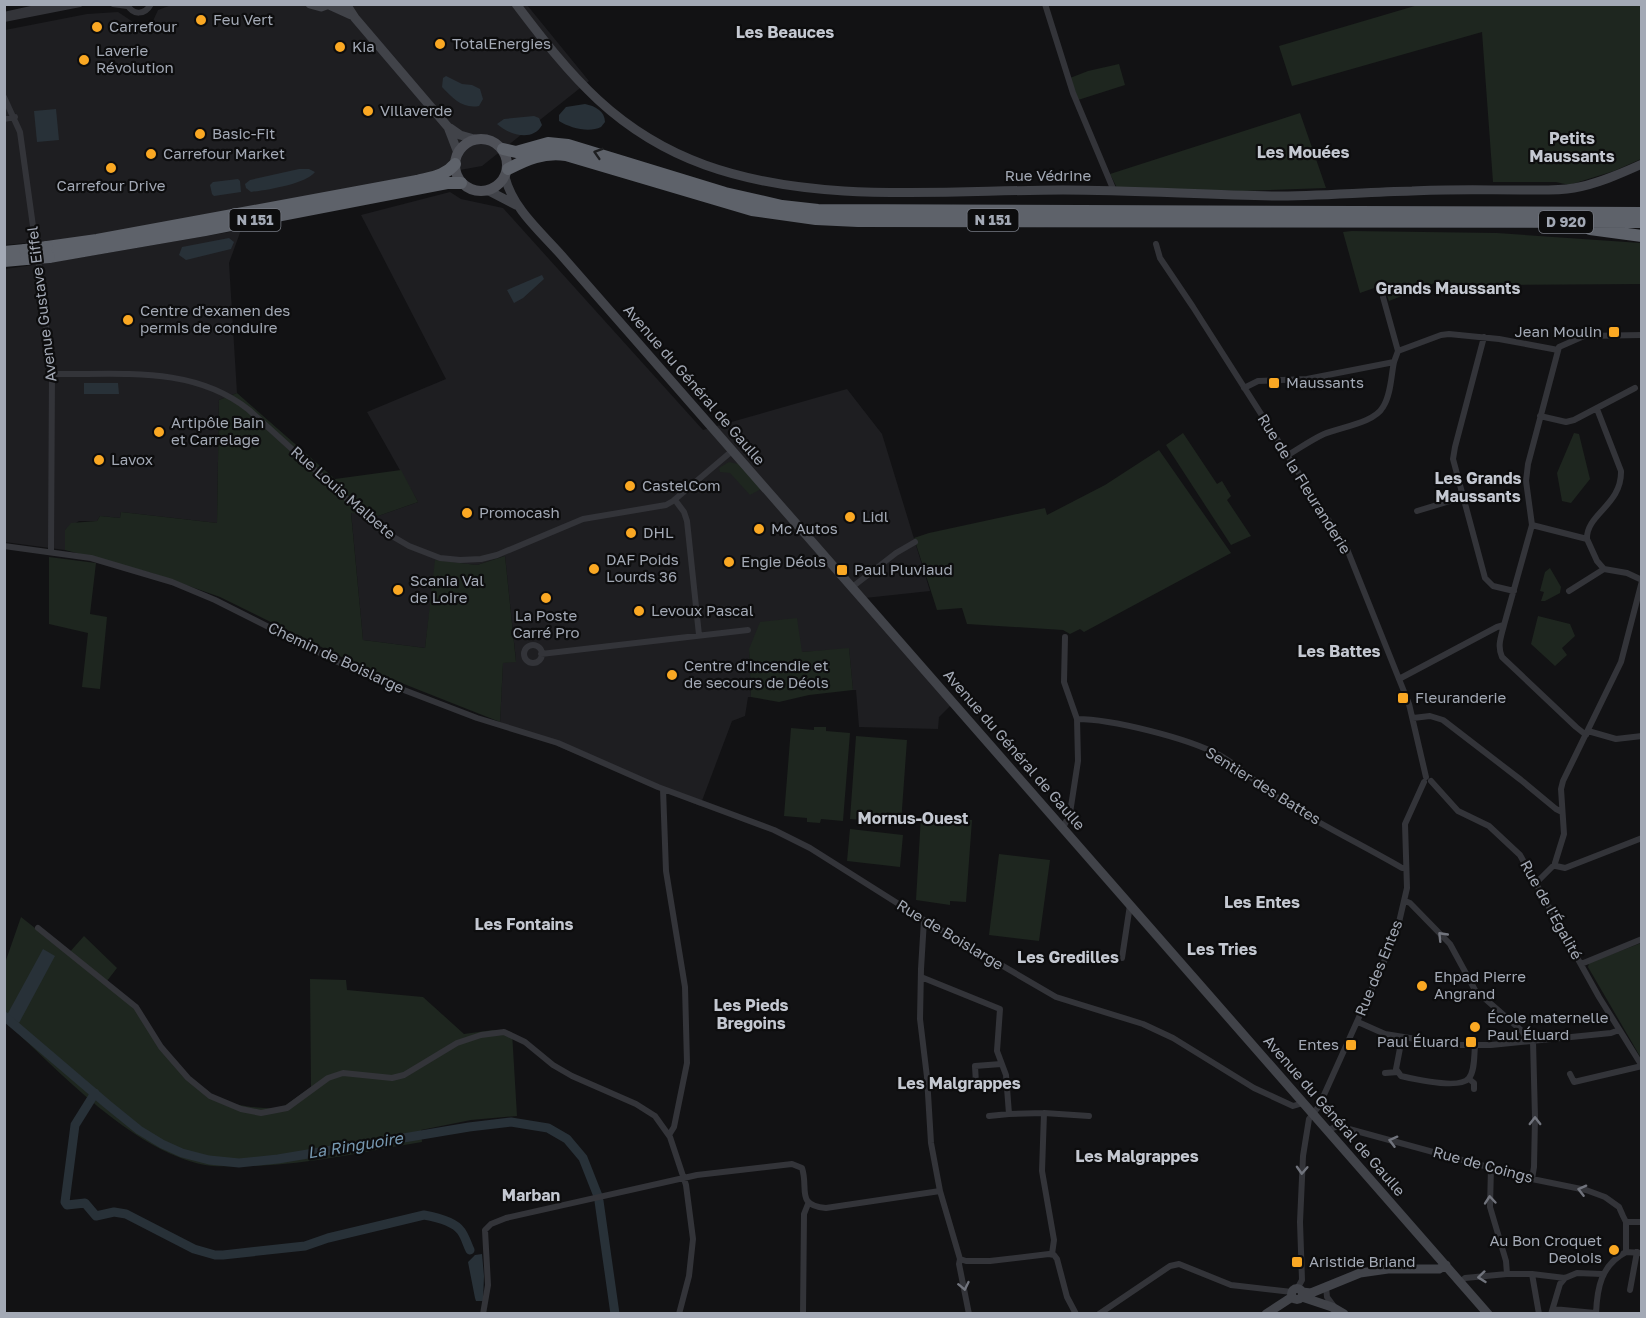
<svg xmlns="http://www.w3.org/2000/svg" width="1646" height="1318" viewBox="0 0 1646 1318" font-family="'Golos Text',sans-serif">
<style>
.built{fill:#1e1e21}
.green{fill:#1e261f}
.water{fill:#283138}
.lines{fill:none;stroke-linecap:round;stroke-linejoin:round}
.river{stroke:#283138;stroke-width:9}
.street{stroke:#333439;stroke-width:6}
.secondary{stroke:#414349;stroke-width:9}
.primary{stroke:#4f5158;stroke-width:10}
.highway{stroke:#5e626a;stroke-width:12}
.highway-bridge{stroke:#5e626a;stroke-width:12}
.oneway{stroke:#1d1e20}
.oneway2{stroke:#71747d}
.poi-dot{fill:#faa823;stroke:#0d0d0e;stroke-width:2}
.labels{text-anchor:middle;stroke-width:4.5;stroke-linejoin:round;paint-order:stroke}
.shield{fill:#0d0d0e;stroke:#767a83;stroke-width:1.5}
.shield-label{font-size:14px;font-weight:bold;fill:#a3a9b5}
.poi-label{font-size:15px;fill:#a3a9b5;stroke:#0d0d0e;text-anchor:start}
.street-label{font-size:15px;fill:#a3a9b5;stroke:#0d0d0e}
.neighbourhood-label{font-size:16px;font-weight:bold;fill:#c4c8d1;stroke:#0d0d0e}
.water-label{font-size:16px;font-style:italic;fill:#7799b2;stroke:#0d0d0e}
</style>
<rect width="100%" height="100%" fill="#121214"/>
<path class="built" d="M 174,4 L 527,5 L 589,81 L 482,166 L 87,237 L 5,245 L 5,30 L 87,14 L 118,12 L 139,26 L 153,21 L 158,10 Z
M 450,192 L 461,199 L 503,208 L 703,430 L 847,389 L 882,434 L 930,591 L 865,598 L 952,704 L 939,717 L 938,729 L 859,727 L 856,690 L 853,690 L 849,649 L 802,652 L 749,649 L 751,697 L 748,697 L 745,716 L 732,721 L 700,806 L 500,722 L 503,663 L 516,661 L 505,556 L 477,565 L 436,561 L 425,648 L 363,640 L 351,512 L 378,516 L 418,502 L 367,412 L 446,379 L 361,215 Z
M 241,230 L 229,263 L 237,393 L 219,400 L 217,523 L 121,512 L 120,518 L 100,516 L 97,521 L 79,521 L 65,530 L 65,550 L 5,542 L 5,269 L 48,263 Z"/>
<path class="green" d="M 1418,5 L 1641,5 L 1641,159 L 1614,171 L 1569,185 L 1556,182 L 1493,182 L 1482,32 L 1292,86 L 1279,46 Z
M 1119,64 L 1125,85 L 1078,100 L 1070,78 L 1088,71 Z
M 1300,113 L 1326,188 L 1242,191 L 1117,188 L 1110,174 Z
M 1352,231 L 1497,233 L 1641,243 L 1641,284 L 1503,285 L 1437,282 L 1389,301 L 1384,287 L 1377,287 L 1360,293 L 1343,232 Z
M 237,393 L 335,479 L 401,470 L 418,502 L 378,516 L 351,513 L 363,640 L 425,648 L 435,560 L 477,565 L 505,556 L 516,662 L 503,663 L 500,722 L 366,669 L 220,597 L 152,573 L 65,550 L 65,530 L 71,523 L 97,521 L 100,516 L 120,518 L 121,512 L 217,523 L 219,400 Z
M 1183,433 L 1217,484 L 1222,481 L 1231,496 L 1227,500 L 1251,536 L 1231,545 L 1166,445 Z
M 1574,433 L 1579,434 L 1590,479 L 1571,503 L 1562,501 L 1557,473 Z
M 1159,450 L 1231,553 L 1084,632 L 1080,629 L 1070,634 L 1063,630 L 967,624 L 962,608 L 937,610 L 914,538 L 929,533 L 1045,508 L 1047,515 L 1105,485 Z
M 729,462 L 738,464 L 761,489 L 750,495 L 730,473 L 720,472 L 719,468 Z
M 49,557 L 96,563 L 90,614 L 107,617 L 100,689 L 82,687 L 88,633 L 49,624 Z
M 1550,568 L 1561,587 L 1560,593 L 1545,601 L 1541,601 L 1544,592 L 1540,591 L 1545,572 Z
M 1538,616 L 1570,624 L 1575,636 L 1562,648 L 1567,655 L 1555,666 L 1531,644 Z
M 797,618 L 802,652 L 849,648 L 853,690 L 809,695 L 779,702 L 751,697 L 749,649 L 760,622 Z
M 814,727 L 826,727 L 826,731 L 850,733 L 843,821 L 821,819 L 820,823 L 807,822 L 807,818 L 784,816 L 791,728 L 814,730 Z
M 856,736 L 907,740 L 901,823 L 850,819 Z
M 939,815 L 955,816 L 956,819 L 972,820 L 966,902 L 950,901 L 950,905 L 916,900 L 921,816 L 939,817 Z
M 850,829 L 903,835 L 900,867 L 847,861 Z
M 999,854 L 1050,860 L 1039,941 L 989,935 Z
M 21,917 L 68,954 L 84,936 L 117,968 L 107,981 L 139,1007 L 173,1063 L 217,1101 L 251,1107 L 280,1109 L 311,1087 L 310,979 L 346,980 L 347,990 L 423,997 L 464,1034 L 493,1030 L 512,1032 L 517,1116 L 471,1120 L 421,1130 L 422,1142 C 361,1152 299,1167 237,1166 C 227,1166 215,1167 205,1165 C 131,1150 59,1071 5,1021 L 5,963 Z
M 1641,943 L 1641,1058 L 1588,967 L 1589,963 Z"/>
<path class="water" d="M 446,76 L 462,84 L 472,85 L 480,89 L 483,99 L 479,106 C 462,109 453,98 442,87 L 443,78 Z
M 585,104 C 595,106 605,111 605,122 L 601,127 C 589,133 570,128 559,121 L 559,115 L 566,107 Z
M 56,109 L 59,140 L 37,142 L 34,111 Z
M 534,116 L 539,118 L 542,125 C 533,142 509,135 497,124 L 504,119 Z
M 299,169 L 309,169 L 315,172 C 306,184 267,190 251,192 L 246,188 L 245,184 L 250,180 Z
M 238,179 L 240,181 L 241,192 L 214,196 L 212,194 L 210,185 L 213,182 Z
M 229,238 L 234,242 L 231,249 L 186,260 L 179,255 L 182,247 Z
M 542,275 L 544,279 L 523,298 L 514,303 L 507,290 Z
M 84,383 L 118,383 L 119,394 L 84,394 Z
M 43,949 L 55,956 L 19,1023 L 7,1015 Z
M 482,1254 L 484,1276 L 483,1301 L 476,1301 L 475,1298 L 468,1262 L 475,1255 Z"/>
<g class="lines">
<path class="river" d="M 4,1016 L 107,1104 L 139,1130 L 162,1144 L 182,1153 L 209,1160 L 239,1163 L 278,1159 L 469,1127 L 511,1122 L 548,1128 L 567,1139 L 583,1158 L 598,1196
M 95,1093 L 75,1125 L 65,1202 L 67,1205 L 85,1203 L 96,1216 L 114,1212 L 126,1214 L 194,1249 L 215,1255 L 223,1255 L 305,1246 L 328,1238 L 424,1215 C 435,1217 454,1221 461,1231 C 465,1236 467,1244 470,1250
M 599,1201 L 615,1314"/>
<path class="street" d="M 113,4 L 127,6
M 127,4 C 133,16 145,15 151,4
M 1045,4 L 1073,93 L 1114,191
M 4,15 L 54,4
M 4,19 L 80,4
M 4,97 L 20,132 L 36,248
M 4,119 L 15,117
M 1156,244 L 1160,258 L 1193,307 L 1347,549 L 1409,704 L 1426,777
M 38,259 L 52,374 L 51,551
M 1383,297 L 1398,351
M 1484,337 L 1455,447 L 1453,459 L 1485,578 L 1493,586 L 1514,591
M 52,374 C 120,375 193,365 249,410 L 380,529 L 409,546 L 440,558 L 460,560 L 481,559 L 497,555 L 583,519 L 666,505 L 673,501 L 732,451
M 1244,388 L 1258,381 L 1307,379 L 1394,362 L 1398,351 L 1441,335 L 1449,334 L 1499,339 L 1558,350
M 1540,416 L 1566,422 L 1574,420 L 1635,388
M 1288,455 C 1300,448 1311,440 1324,434 C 1341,427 1374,423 1383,407 C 1391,395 1391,376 1394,362
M 675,500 L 684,512 L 687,521 L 699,635
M 1417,511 L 1463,497
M 1532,525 L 1587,539 L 1597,561 L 1604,569 L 1627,573 L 1642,580
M 1587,539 C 1586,514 1622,505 1621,471 L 1597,409
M 4,546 L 91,558 L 172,582 L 215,600 L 346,666 L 396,687 L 477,718 L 558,743 L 658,787 L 774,830 L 810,848 L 924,920 L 1056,997 L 1143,1024 L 1173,1038 L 1254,1088 L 1293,1106 L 1303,1103
M 851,588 L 896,553 L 915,542
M 1569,591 L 1604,569
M 1504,625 C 1501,637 1497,646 1502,657 L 1576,727 L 1586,735
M524 654a9 9 0 1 1 18 0a9 9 0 1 1-18 0Z
M 541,654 L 748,630
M 1399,679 L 1497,627 L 1504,625 L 1532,525 L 1526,481 L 1528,464 L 1559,347 L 1584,336 L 1642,335
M 1413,718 L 1430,716 L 1443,720 L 1521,780 L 1556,809 L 1562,812
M 1077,719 C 1111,719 1188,738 1219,755 C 1243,768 1262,789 1286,803 C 1323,826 1364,846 1402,868 L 1406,868
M 1588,731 L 1616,739 L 1642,736
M 1431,781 L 1458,811 L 1489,826 L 1520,855 L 1599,997 L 1642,1066
M 663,789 L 666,871 L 685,987 L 687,1063 L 674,1127 L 669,1135
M 1063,828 L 1070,813 L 1078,761 L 1077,719 L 1064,682 L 1065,637
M 1555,863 L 1564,834 L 1561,789 L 1563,781 L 1621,662 L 1642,581
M 1556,866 L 1565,868 L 1642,838
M 1537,882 L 1552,867
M 1405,901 L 1410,903 L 1450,944 L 1475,990 L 1522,1031 L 1526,1038 L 1525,1041
M 924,920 L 921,969 L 920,1019 L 927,1077 L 931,1143 L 940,1191
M 38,928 L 136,1007 L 161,1047 L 188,1078 L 210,1096 L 241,1109 L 261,1113 L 287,1108 L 328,1078 L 343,1073 L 392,1078 L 404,1075 L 457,1043 L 481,1035 L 504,1032 L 525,1042 L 553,1065 L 572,1076 L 636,1104 L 655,1116 L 670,1137 L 686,1185 L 693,1239 L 689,1276 L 679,1314
M 1122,958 L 1130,905
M 1581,964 L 1642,939
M 921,977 L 1000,1009 L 997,1051 L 1006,1075 L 1009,1114 L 1044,1113 L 1042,1171 L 1054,1240 L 1052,1254
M 1358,1022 L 1385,1034 L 1453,1045 L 1491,1045 L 1611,1033 L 1619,1030
M 1402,1038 L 1396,1069 L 1401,1076 C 1414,1079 1460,1090 1469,1078 C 1475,1071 1474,1055 1475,1046
M 1385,1073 L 1398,1072
M 1570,1074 L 1574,1082 L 1642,1066
M 1469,1079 L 1474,1083 L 1474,1089
M 976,1083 L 975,1066 L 1001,1064
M 1044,1113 L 1089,1116
M 989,1116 L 1009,1114
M 1328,1130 L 1338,1126 L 1532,1179 L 1586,1190 L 1605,1197 L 1619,1207 L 1623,1216 L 1626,1222 L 1626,1252 L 1642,1253
M 1491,1167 L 1490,1207 L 1506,1261 L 1507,1274
M 1532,1179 L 1534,1167 L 1535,1118 L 1533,1041
M 1626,1222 L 1642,1222
M 960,1259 L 959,1264 L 969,1314
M 1532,1274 L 1539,1314
M 1460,1282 L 1465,1278 L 1507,1274 L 1532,1274 L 1565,1278 L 1577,1273 L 1602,1274
M 1326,1287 L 1327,1297 L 1333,1305
M 1297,1289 L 1302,1280 L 1300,1222 L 1303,1156 L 1309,1119 L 1319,1106 L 1396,935 L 1407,888 L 1405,824 L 1424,782
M 1630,1290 L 1637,1252
M 1553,1309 L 1595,1313
M 483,1314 L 488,1285 L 485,1230 L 491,1224 L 506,1218 L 697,1175 L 792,1164 L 802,1168 C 809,1189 795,1205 826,1208 L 940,1191 L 960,1259 L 966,1261 L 990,1261 L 1049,1254 L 1054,1255 L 1057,1259 L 1067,1297 L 1076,1314
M 803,1314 L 804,1214 L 808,1204
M 1099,1314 L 1170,1266 L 1179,1264 L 1231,1285 L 1292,1292
M 1551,1314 L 1560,1284 L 1565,1278
M 1596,1314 C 1597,1288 1601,1265 1626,1252"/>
<path class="secondary" d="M 310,4 L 321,7 L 329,4
M 346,4 L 355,18 L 448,127 L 458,153
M 516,4 C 571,77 617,133 705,165 C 816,205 948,190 1063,190 C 1133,190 1203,195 1273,196 C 1319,196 1366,192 1412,191 C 1448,189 1484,190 1520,190 C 1538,190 1556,191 1574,188 C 1597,184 1620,174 1642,164
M 329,5 L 351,15
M 450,128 L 460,135 L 474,139
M 505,177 C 513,209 541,232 562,256 L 1488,1314
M 489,191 L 516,205
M1291.5 1294a5.5 5.5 0 1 1 11 0a5.5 5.5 0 1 1-11 0Z
M 1302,1292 L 1311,1293 L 1360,1273 L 1388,1269 L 1439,1269 L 1446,1265
M 1302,1297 L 1332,1307 L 1344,1314
M 1266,1314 L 1292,1297"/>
<path class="primary" d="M455 165a26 26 0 1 1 52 0a26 26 0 1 1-52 0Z"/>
<path class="highway" d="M 503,149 L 516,152 L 548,143 L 568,145 L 725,193 L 782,206 L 818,210 L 1642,213
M 508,169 C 527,159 543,152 566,155 L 752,210 L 816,219 L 858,221 L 1642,222
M 1590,229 L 1642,236
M 47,247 L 97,240 L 417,181 C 432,177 445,176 455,164
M 4,252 L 25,250
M 49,257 L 205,230 L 447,183 L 461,183
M 4,261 L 26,259"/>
<path class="highway-bridge" d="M 25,250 L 47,247
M 26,259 L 49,257"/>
</g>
<defs><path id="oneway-chevron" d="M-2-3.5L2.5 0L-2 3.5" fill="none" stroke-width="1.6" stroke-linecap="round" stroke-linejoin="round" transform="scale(1.5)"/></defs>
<use class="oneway" href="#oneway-chevron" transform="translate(598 153) rotate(-163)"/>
<g class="oneway2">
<use href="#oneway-chevron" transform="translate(1442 936) rotate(-134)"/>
<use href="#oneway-chevron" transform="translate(1535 1121) rotate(-90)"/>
<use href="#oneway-chevron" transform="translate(1393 1141) rotate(-165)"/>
<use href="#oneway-chevron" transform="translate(1302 1170) rotate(93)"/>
<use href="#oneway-chevron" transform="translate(1582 1190) rotate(-166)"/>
<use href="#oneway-chevron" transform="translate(1490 1200) rotate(-95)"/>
<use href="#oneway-chevron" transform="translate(1482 1277) rotate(174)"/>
<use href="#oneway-chevron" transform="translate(964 1286) rotate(78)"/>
</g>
<g class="poi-dot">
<circle cx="201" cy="20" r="6"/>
<circle cx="97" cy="27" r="6"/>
<circle cx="440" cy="44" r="6"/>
<circle cx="340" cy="47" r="6"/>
<circle cx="84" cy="60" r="6"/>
<circle cx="368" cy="111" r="6"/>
<circle cx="200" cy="134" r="6"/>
<circle cx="151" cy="154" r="6"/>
<circle cx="111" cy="168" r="6"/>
<circle cx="128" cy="320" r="6"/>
<rect x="1608" y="326" width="12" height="12" rx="3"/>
<rect x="1268" y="377" width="12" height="12" rx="3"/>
<circle cx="159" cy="432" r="6"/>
<circle cx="99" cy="460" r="6"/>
<circle cx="630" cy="486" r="6"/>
<circle cx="467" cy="513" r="6"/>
<circle cx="850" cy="517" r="6"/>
<circle cx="759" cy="529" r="6"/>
<circle cx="631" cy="533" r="6"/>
<circle cx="729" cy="562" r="6"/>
<circle cx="594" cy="569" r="6"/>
<rect x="836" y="564" width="12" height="12" rx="3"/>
<circle cx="398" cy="590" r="6"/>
<circle cx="546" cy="598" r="6"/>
<circle cx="639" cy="611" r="6"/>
<circle cx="672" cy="675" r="6"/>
<rect x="1397" y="692" width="12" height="12" rx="3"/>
<circle cx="1422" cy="986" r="6"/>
<circle cx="1475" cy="1027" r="6"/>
<rect x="1465" y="1036" width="12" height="12" rx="3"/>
<rect x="1345" y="1039" width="12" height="12" rx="3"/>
<circle cx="1614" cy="1250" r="6"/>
<rect x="1291" y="1256" width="12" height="12" rx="3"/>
</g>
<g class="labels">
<g class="shield">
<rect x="229.5" y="209" width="51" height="22" rx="4.5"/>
<rect x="967.5" y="209" width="51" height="22" rx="4.5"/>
<rect x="1539" y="211" width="54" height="22" rx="4.5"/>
</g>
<g class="shield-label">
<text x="255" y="225">N 151</text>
<text x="993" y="225">N 151</text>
<text x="1566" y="227">D 920</text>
</g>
<g class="poi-label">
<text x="213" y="25">Feu Vert</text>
<text x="109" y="32">Carrefour</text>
<text x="452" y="49">TotalEnergies</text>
<text x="352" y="52">Kia</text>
<text x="96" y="56">Laverie<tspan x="96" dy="17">Révolution</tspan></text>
<text x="380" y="116">Villaverde</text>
<text x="212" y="139">Basic-Fit</text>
<text x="163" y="159">Carrefour Market</text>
<text x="111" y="191" text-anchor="middle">Carrefour Drive</text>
<text x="140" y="316">Centre d'examen des<tspan x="140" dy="17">permis de conduire</tspan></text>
<text x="1602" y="337" text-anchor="end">Jean Moulin</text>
<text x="1286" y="388">Maussants</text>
<text x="171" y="428">Artipôle Bain<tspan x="171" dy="17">et Carrelage</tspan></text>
<text x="111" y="465">Lavox</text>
<text x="642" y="491">CastelCom</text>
<text x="479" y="518">Promocash</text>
<text x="862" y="522">Lidl</text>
<text x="771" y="534">Mc Autos</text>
<text x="643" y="538">DHL</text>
<text x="606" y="565">DAF Poids<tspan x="606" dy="17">Lourds 36</tspan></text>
<text x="741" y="567">Engie Déols</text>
<text x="854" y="575">Paul Pluviaud</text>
<text x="410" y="586">Scania Val<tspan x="410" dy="17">de Loire</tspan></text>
<text x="651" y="616">Levoux Pascal</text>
<text x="546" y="621" text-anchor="middle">La Poste<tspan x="546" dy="17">Carré Pro</tspan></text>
<text x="684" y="671">Centre d'incendie et<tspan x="684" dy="17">de secours de Déols</tspan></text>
<text x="1415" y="703">Fleuranderie</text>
<text x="1434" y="982">Ehpad Pierre<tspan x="1434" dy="17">Angrand</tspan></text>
<text x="1487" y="1023">École maternelle<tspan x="1487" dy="17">Paul Éluard</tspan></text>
<text x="1459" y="1047" text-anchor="end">Paul Éluard</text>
<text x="1339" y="1050" text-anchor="end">Entes</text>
<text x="1602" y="1246" text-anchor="end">Au Bon Croquet<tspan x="1602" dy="17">Deolois</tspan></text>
<text x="1309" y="1267">Aristide Briand</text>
</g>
<g class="street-label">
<text x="1048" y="181">Rue Védrine</text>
<text transform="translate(42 304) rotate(-97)" y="5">Avenue Gustave Eiffel</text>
<text transform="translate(694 385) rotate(49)" y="5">Avenue du Général de Gaulle</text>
<text transform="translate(1304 484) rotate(58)" y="5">Rue de la Fleuranderie</text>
<text transform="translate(343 493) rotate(41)" y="5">Rue Louis Malbete</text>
<text transform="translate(336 658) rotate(25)" y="5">Chemin de Boislarge</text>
<text transform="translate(1014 750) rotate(49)" y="5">Avenue du Général de Gaulle</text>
<text transform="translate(1263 786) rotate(32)" y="5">Sentier des Battes</text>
<text transform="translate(1551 910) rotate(61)" y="5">Rue de l'Égalité</text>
<text transform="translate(950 935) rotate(31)" y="5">Rue de Boislarge</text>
<text transform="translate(1379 968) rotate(-68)" y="5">Rue des Entes</text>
<text transform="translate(1334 1116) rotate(49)" y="5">Avenue du Général de Gaulle</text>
<text transform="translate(1483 1165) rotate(15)" y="5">Rue de Coings</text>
</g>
<g class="neighbourhood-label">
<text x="785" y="38">Les Beauces</text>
<text x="1572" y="144">Petits<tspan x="1572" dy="18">Maussants</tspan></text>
<text x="1303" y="158">Les Mouées</text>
<text x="1448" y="294">Grands Maussants</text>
<text x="1478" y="484">Les Grands<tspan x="1478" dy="18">Maussants</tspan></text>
<text x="1339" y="657">Les Battes</text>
<text x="913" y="824">Mornus-Ouest</text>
<text x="1262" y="908">Les Entes</text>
<text x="524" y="930">Les Fontains</text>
<text x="1222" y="955">Les Tries</text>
<text x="1068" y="963">Les Gredilles</text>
<text x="751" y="1011">Les Pieds<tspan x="751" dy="18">Bregoins</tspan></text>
<text x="959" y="1089">Les Malgrappes</text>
<text x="1137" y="1162">Les Malgrappes</text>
<text x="531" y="1201">Marban</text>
</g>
<g class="water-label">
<text transform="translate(355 1145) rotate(-9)" y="6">La Ringuoire</text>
</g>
</g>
<rect width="1646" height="1318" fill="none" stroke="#a3a9b5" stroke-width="12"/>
</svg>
